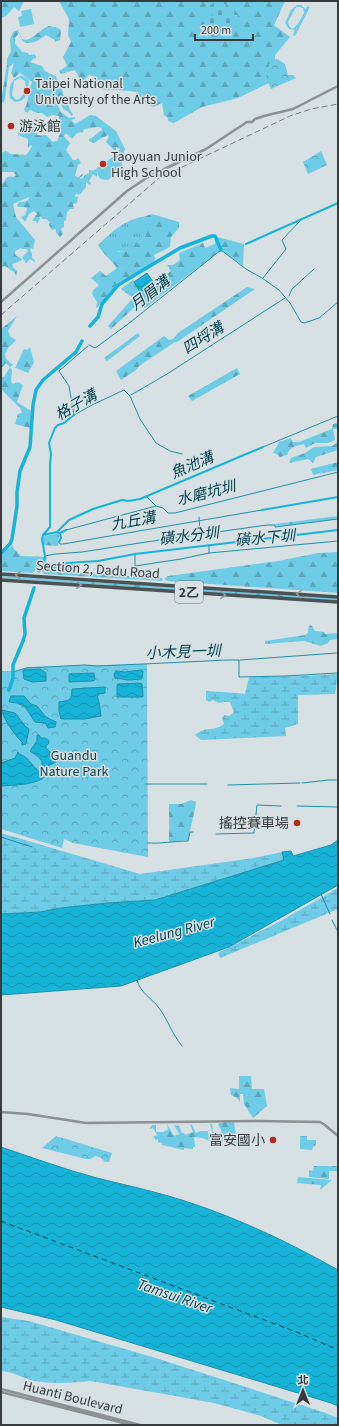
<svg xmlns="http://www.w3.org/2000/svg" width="339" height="1426" viewBox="0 0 339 1426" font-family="'Source Sans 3','Noto Sans TC',sans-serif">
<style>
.grass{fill:url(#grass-tufts)}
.forest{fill:url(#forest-firs)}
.wetland{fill:url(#wetland-marsh)}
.cemetery{fill:url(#cemetery-stones)}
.park{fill:url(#park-crowns)}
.pitch{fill:#6fcce7;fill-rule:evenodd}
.water{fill:url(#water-waves);stroke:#2090a9}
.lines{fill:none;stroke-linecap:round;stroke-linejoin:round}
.stream{stroke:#2090a9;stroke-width:1}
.canal{stroke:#15b4d8;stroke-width:2}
.river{stroke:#15b4d8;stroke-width:3.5}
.ferry{stroke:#024251;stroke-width:1;stroke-dasharray:5 4;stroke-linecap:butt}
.tertiary{stroke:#8d9192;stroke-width:2.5}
.primary{stroke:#4c5254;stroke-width:3.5}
.rail{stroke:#787d7f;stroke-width:1;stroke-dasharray:6 3;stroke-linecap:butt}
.oneway{stroke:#92999c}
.poi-dot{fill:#b82b1d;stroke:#d7e0e3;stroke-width:1.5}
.labels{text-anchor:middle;stroke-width:3;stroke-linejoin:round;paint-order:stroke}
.shield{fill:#d7e0e3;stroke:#686c6e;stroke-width:1}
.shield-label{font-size:13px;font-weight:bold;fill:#383b3c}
.poi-label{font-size:14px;fill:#383b3c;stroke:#d7e0e3;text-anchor:start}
.street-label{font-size:14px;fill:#383b3c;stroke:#d7e0e3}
.park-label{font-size:14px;fill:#0c4857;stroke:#d7e0e3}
.water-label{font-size:15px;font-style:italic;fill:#024251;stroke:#d7e0e3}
</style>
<defs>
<pattern id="grass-tufts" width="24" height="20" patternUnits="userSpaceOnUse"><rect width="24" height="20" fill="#6fcce7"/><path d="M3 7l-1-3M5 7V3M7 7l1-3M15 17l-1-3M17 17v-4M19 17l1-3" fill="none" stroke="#5ca7bc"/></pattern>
<pattern id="forest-firs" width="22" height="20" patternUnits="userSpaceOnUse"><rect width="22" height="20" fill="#6fcce7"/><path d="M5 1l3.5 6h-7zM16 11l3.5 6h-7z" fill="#5ca7bc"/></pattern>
<pattern id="wetland-marsh" width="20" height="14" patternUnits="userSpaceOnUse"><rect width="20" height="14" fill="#6fcce7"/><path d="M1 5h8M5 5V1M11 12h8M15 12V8" fill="none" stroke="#5ca7bc"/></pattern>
<pattern id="cemetery-stones" width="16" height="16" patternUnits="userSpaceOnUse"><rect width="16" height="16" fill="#6fcce7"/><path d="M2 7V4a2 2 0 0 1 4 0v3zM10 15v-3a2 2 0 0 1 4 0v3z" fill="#5ca7bc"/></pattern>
<pattern id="park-crowns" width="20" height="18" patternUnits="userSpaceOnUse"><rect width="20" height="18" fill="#6fcce7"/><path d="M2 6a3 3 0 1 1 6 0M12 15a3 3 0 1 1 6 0" fill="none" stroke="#5ca7bc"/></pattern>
<pattern id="water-waves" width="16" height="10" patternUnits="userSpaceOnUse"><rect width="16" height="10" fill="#15b4d8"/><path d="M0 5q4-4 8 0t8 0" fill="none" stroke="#1494b0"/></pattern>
</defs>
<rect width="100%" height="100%" fill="#d7e0e3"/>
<path class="grass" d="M 146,216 L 146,235 L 138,244 L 128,246 L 125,251 C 112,254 110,243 98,245 C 114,230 124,220 146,216 Z
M 300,1136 L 307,1136 L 307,1140 L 316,1140 L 316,1145 L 313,1147 L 312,1150 L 300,1149 Z"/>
<path class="forest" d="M 1,1 L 24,1 L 19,11 L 14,7 L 6,16 L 1,18 Z
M 59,1 L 285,1 L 274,25 L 290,37 L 275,55 L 275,80 L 238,98 L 202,107 L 174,123 L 168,121 L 168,118 L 164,115 L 162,103 L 153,107 L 147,103 L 142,103 L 138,92 L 118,90 L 105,90 L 98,86 L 97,77 L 89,75 L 82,83 L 75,70 L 61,74 L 59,71 L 67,66 L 63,57 L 71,42 L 68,35 L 69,19 Z
M 49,26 L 53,27 L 56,27 L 61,30 L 60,40 L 55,42 L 55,40 L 46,35 C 42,38 31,46 24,42 C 21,41 21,36 19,33 L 15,38 L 15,44 L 20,49 L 22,52 L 28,53 L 29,55 L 35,54 L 36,58 L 33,59 L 30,62 L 42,66 L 45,71 L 55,76 L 60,82 L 65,100 L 73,115 L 72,116 L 67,111 L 63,109 L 61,103 L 58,106 L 61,112 L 69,118 L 75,117 L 75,119 L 71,120 L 75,124 L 90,115 L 96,116 L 116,131 L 125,149 L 124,152 L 124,156 L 122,157 L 117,152 L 120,149 L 116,147 L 116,150 L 115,151 L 106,142 L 109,137 L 108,135 L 100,139 L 94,143 L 89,141 L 89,139 C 95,137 96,133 102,130 L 102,128 L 98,127 L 84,129 L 83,132 L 77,133 L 72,139 L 67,134 L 65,134 L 64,136 L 70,143 L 66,150 L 73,160 L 76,160 L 78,158 L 81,163 L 78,165 L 75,176 L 79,177 L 82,174 L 83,175 L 80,178 L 82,179 L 85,175 L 89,173 L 89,170 L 91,170 L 97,173 L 97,177 L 93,174 L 89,181 L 91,183 L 90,185 L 86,182 L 86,187 L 80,194 L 78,195 L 77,193 L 74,196 L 78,197 L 77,203 L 73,204 L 74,209 L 70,209 L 67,212 L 66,220 L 64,221 L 64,227 L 61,229 L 63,234 L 60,237 L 56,232 L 56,229 L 52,230 L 49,225 L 50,222 L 46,219 L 42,219 L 41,216 L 39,217 L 40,219 L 37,224 L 36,221 L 32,221 L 37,214 L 34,211 L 29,214 L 25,222 L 21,217 L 25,215 L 27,209 L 25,207 L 18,207 L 17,205 L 19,202 C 23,202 29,202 29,197 L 13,204 L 16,217 L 35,240 L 33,249 L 31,248 L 30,250 L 32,253 L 32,258 L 35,260 L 34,262 L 30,259 L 26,263 L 22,257 L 28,251 L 26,249 L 22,249 L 21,248 L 15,251 C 14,256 19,257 22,259 L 21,261 L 12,264 L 13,267 L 17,271 L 16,276 L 15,273 L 5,266 L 1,267 L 1,185 C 8,180 3,175 14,177 L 16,175 L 13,172 L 1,172 L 1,153 L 6,151 L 11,154 L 26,155 C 28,153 31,149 32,146 L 30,145 L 28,148 L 28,139 L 18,135 L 23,119 L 30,126 L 35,127 C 36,138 38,135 46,135 L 53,142 L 57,141 L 59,136 L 61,133 L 59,131 L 60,128 L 59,124 L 59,116 L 53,115 L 47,117 L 42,113 L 37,113 L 30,110 L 27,113 L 24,110 C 29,102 28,91 32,82 L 20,73 L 14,78 L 11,73 L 14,63 L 9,67 L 5,99 L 3,103 L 2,102 L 2,95 L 7,64 L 7,59 L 11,51 L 10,40 L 13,32 L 18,30 L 22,39 L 26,40 C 36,37 40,29 49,26 Z
M 152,214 L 179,222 L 179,228 L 171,237 L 170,247 L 154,255 L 155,258 L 154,263 L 117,283 L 98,307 L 96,308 L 97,302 L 92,294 L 93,290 L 99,285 L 91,278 L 100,271 L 106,276 L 117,268 C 111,260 103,254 98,245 C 105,244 113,247 119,252 L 125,251 L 128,246 L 133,241 L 138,244 L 146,235 L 146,216 Z
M 217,237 L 244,244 L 243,266 L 223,251 L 217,253 L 145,308 L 139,303 L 111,329 L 108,326 L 133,298 L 121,289 L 133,280 L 140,292 L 171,271 L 167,265 L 173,265 L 180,260 L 179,253 L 203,243 L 205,248 L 215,244 Z
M 247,287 L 255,289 L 177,342 L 175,342 L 139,366 L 136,370 L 121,380 L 116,371 L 164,336 L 169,340 L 173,339 L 178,333 Z
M 17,316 L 8,331 L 10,336 L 16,340 L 8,348 L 5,354 L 6,359 L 13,365 L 10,367 L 12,370 L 11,382 L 13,384 L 18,382 L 23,385 L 17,402 L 31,411 L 30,428 L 15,424 L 18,414 L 22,413 L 20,408 L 1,389 L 1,377 L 4,377 L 10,367 L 6,363 L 1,369 L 1,329 Z
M 138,333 L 140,336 L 107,361 L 104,358 Z
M 30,347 L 34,362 L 28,373 L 16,368 L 15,368 L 24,349 L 27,350 Z
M 237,368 L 240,374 L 192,401 L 188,396 Z
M 338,423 L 338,429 L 333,429 L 335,440 L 328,443 L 315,443 L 306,448 L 304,444 C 296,446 289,447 287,455 L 280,457 L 277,454 L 273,453 L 279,442 L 291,438 L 293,442 L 299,442 L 332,429 L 333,424 Z
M 338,442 L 338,450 L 316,457 L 313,463 L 308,459 L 289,463 L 291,458 L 305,453 L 314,447 L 332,446 Z
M 338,462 L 338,470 L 313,475 L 311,469 Z
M 338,516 L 338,519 L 277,526 L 275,524 Z
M 58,533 L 59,536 L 58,546 L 42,545 L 41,538 L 45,536 Z
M 13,545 L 13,548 L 21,556 L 47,557 L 45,565 L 58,566 L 70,562 L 73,564 L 73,572 L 74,573 L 162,578 L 163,581 L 44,574 L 42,571 L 36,570 L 32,573 L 1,571 L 1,554 Z
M 338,552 L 338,593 L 168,581 L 164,579 L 168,576 L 278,561 L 318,553 Z
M 1,576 L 338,598 L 338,601 L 1,578 Z
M 309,625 L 312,626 L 315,631 L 324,632 L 325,634 L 338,633 L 338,639 L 330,640 L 328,643 L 321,646 L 304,641 L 265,644 L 265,641 L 305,635 L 308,633 Z
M 191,800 L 196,802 L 195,809 L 188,840 L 169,842 L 169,804 L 181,804 Z
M 239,1076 L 251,1076 L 252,1089 L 264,1089 L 267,1106 L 253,1118 L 244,1104 L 243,1094 L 240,1094 L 240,1102 L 237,1098 L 231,1095 L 230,1088 L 239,1089 Z
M 224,1122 L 234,1122 L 237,1146 L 231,1146 L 230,1134 L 223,1136 L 223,1142 L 214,1142 L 212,1139 L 212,1138 L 222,1137 L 221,1134 L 213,1134 L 210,1124 L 212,1124 L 213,1132 L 217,1132 L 218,1134 L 222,1132 L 218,1124 Z
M 167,1124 L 174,1136 L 179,1134 L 174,1125 L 179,1126 L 182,1133 L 184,1133 L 185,1135 L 193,1132 L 190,1124 L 192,1125 L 196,1133 L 200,1131 L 208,1131 L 209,1141 L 203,1138 L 194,1137 L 195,1147 L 193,1147 L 193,1149 L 184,1148 L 184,1150 L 162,1145 L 162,1143 L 158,1142 L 158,1139 L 156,1140 L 153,1137 L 157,1135 L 153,1128 L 149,1129 L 152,1125 L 156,1125 L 156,1132 L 164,1132 L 164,1131 L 168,1130 Z
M 314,1166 L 336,1166 L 338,1167 L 338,1171 L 329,1171 L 329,1179 L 309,1177 L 309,1170 L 313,1171 Z
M 298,1177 L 332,1180 L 320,1190 L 321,1185 L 297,1183 Z"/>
<path class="wetland" d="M 338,674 L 335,694 L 298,695 L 298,724 L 285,728 L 286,736 L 201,740 L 195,735 C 207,725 212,733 224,724 L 222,718 L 224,715 L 229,716 L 234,712 L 230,702 L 224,702 L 219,703 L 213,700 L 209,702 L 206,700 L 206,691 L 237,693 L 245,694 L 249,677 L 301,676 Z
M 1,833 L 140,874 L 254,858 L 282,852 L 284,860 L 155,900 L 107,903 L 61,908 L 40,912 L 1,914 Z
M 338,888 L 338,909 L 220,958 L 218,953 L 277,923 Z
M 1,1317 L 29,1321 L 159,1359 L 326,1413 L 338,1418 L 338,1425 L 282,1425 L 261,1416 L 214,1403 L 91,1381 C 74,1383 51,1384 34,1381 C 23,1378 13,1372 1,1371 Z"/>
<path class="cemetery" d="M 215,1 L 221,1 L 230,9 L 235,10 L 241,24 L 215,36 L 209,34 L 206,19 L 213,15 L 207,8 Z"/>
<path class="park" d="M 277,59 L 285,64 L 288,75 L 293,75 L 296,78 L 271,89 L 266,77 L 270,60 Z
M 321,151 L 327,165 L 308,174 L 303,162 Z
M 147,664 L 148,857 L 73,843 L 64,839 L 62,848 L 1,829 L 1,671 L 17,671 L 28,667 Z
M 56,1136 L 112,1153 L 109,1162 L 105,1162 L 101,1158 L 96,1156 L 90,1159 L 86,1159 L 42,1148 Z"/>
<path class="pitch" d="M 297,5 L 301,5 L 306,9 L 307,6 L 310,7 L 295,36 L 293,35 L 295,30 L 289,29 L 285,23 L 291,10 ZM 296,7 L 300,7 L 303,8 L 304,13 C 301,18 292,39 288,22 Z
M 31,9 L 34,24 L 20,27 L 18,17 L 22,16 L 21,11 Z
M 22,76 L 28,79 L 29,82 L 25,98 L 21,101 L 15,102 L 10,98 C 8,88 11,77 22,76 ZM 20,78 L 25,81 C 27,88 24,98 16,100 L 12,95 L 14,81 Z
M 117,154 L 118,156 L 117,158 C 122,160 123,164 122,169 L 108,180 L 101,179 L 98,176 L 97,172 L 95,173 L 93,171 Z"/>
<path class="water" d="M 147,273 L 154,283 L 140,292 L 134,282 Z
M 40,669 L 46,673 L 46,681 L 32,682 L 24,679 L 23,672 L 24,670 Z
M 141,670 L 143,671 L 142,679 L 128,680 L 115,678 L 114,674 L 116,671 L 125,672 Z
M 93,673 L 94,673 L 95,680 L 92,681 L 69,682 L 69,674 Z
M 139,683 L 142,684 L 143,697 L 117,697 L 117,686 L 118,684 Z
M 105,687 L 105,693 L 99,694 L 97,697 L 99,702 L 101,716 L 85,719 L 61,719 L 59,711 L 59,702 C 71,700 71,701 72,689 Z
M 11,696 L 24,696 L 31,704 L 37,706 L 46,717 L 56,722 L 55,727 L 48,728 L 45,723 L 35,722 L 25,707 L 17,703 L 9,702 Z
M 2,710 L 15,713 L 26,727 L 29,729 L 26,744 L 22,745 L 22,742 C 16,737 2,717 2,710 Z
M 37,735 L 39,735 L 41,738 C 45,738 49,738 49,743 L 46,746 L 46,748 L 52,754 L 56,762 L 46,767 L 42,765 C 43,758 35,755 30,751 L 37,741 Z
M 18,752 L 19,754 C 30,757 34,770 43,775 L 42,779 C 30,785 15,785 1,786 L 1,763 L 15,758 Z
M 338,840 L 338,885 L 229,947 L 121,986 L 1,995 L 1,914 L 40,912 L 61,908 L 107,903 L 155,900 L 284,860 L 282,852 L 291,851 L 293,856 L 331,845 Z
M 1,1147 C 33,1158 64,1169 97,1178 C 129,1186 162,1193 194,1204 C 244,1221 292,1244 338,1270 L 338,1406 L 331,1403 L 56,1320 L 1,1307 Z"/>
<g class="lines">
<path class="stream" d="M 263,278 L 286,249 L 282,240 L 302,219
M 289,296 L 292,289 L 314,269
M 89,345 L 95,348 L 98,346 L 128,324 L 221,250 L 246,269 L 262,278 L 279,290 L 290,303 L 301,322 L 304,323 L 319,318 L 338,302
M 88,346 L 59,371 L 69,386 L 74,415 L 92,405 L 124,390 L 130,396 L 140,419 L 156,443 L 170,451 L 182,454
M 131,395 L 167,374 L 285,298
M 263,447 L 338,416
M 146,496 L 156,506
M 199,517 L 200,534
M 66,530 L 156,506 L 163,508 L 168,513 L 175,513 L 338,472
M 59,542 L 60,544 L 63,544 L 262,510
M 209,545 L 209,553
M 135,554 L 135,566 L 181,559 L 209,553 L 338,541
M 45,556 L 55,554 L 82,552 L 146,542 L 267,525 L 275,525 L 275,527 L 338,519
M 240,660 L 337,653
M 13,672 L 26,668 L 85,665 L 97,666 L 143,664 L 227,660 L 239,660 L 239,677 L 285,676 L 338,673
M 302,783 L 329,780 L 338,780
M 145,784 L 207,784
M 228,785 L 300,783
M 297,806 L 338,807
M 216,834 L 254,833 L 257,805 L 281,806
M 1,837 L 32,847
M 147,843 C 161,844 174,841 188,841 L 190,832 L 193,832
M 321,894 L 330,914
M 332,920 L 338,932
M 137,980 C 140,993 152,998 159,1008 C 168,1020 172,1034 182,1046"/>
<path class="canal" d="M 246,244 L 338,203
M 262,510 L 338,497
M 66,530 L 60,533 L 57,532 L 43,535 L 42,539 L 45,556 L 43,566 L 55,567 L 67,563 L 98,561 L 135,554 L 338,530
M 57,532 L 69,520 L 93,509 L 122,500 L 129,501 L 140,499 L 263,447
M 43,535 L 50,527 L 50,465 L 51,454 L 49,443 L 55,428 L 58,425 L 64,423 L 74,415
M 59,542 L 61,538 L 60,533"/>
<path class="river" d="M 90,326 L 98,317 L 102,304 L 118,285 L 180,248 L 212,236 L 215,236 L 221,250
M 1,553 L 10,544 L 12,539 L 17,506 L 17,492 L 20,471 L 30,447 L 33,405 L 36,390 L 43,380 L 76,352 L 82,341
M 39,571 L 43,566
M 9,690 L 13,678 L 13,665 L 23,641 L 25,634 L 24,618 L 34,588"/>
<path class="ferry" d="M 1,1221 L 299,1333 L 338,1350"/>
<path class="tertiary" d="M 1,302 L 127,191 L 148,177 L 206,149 L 247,122 L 252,122 L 255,119 L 264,116 L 293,109 L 338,86
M 1,1112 L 28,1114 L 86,1123 L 256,1121 L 320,1122 L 325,1125 L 338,1136
M 1,1389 L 140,1425
M 1,1392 L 131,1425"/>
<path class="primary" d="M 1,574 L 338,597
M 1,580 L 338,602"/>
<path class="rail" d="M 1,315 L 159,178 L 290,116 L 311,109 L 338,104"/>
</g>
<defs><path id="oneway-chevron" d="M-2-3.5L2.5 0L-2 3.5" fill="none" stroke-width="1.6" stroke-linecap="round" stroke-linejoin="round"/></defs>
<g class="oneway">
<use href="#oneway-chevron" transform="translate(18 575) rotate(-176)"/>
<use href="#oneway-chevron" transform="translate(79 585) rotate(4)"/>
<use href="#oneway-chevron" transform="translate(299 594) rotate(-176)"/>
<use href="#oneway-chevron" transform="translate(223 595) rotate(4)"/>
</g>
<g class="poi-dot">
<circle cx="27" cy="91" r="4"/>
<circle cx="11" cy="126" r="4"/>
<circle cx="103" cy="164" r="4"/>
<circle cx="297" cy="823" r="4"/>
<circle cx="273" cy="1140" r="4"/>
</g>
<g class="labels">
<rect class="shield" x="175" y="581" width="28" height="22" rx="3"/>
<g class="shield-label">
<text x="189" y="597">2乙</text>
</g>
<g class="poi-label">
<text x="35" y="88">Taipei National<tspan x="35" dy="16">University of the Arts</tspan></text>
<text x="19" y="131">游泳館</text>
<text x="111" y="161">Taoyuan Junior<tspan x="111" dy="16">High School</tspan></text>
<text x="289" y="828" text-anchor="end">搖控賽車場</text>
<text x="265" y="1145" text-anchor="end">富安國小</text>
</g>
<g class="street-label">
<text transform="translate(98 569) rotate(4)" y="5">Section 2, Dadu Road</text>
<text transform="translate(73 1397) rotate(14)" y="5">Huanti Boulevard</text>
</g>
<g class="park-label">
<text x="74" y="760">Guandu<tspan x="74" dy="16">Nature Park</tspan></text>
</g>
<g class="water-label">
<text transform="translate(150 293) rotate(-38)" y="5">月眉溝</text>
<text transform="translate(203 338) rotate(-32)" y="5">四埒溝</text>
<text transform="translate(76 405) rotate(-30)" y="5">格子溝</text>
<text transform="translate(192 465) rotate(-23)" y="5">魚池溝</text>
<text transform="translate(206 493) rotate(-14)" y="5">水磨坑圳</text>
<text transform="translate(133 521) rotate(-10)" y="5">九丘溝</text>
<text transform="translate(189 536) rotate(-7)" y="5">磺水分圳</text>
<text transform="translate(265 538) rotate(-5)" y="5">磺水下圳</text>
<text transform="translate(183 652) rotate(-2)" y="5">小木見一圳</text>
<text transform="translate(174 932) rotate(-15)" y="5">Keelung River</text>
<text transform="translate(175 1296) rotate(19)" y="5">Tamsui River</text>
</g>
</g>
<rect width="339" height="1426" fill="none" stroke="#383b3c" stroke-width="4"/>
<g transform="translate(303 1390)" stroke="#d7e0e3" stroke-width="3" paint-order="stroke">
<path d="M0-3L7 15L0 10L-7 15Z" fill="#383b3c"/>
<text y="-6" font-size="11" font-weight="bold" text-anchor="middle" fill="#383b3c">北</text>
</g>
<path d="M195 34v6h58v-6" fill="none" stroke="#383b3c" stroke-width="2"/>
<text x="201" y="34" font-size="12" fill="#383b3c" stroke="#d7e0e3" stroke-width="3" paint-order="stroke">200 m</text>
</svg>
